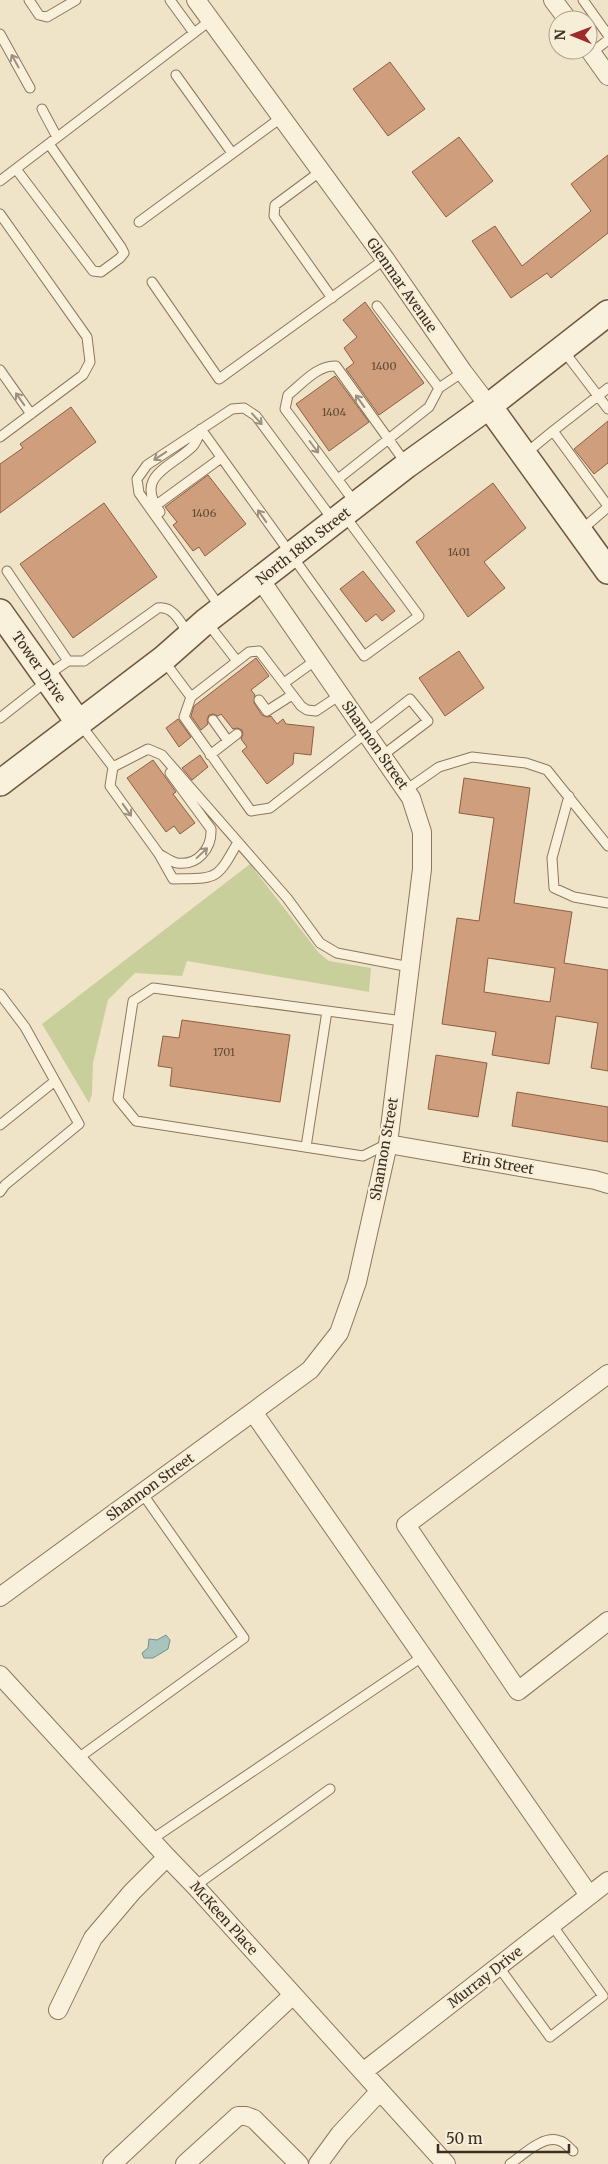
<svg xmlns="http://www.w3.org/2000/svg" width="608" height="2164" viewBox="0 0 608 2164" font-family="Merriweather,serif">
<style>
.green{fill:#c9cf9b}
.water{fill:#a9c4bc;stroke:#6f938a}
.building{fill:#cf9f7d;stroke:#8d5f41;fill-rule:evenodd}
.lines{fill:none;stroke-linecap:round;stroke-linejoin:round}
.lane-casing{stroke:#8d765c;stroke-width:11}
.street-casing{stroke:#8d765c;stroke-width:20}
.secondary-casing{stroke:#6f573f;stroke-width:28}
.lane{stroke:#faf1dc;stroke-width:9}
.street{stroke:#faf1dc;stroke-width:18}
.secondary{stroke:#faf1dc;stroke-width:25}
.oneway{stroke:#9c907e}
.labels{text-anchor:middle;stroke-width:5;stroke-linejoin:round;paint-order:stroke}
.number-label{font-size:11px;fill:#624a37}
.street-label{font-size:14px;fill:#3d2e20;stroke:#f7eed8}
</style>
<rect width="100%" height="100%" fill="#f0e4c8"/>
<path class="green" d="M 250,864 L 319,953 L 329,961 L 371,968 L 369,992 L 187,961 L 182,976 L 135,973 L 108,1000 L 93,1063 L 92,1094 L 89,1103 L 42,1024 Z"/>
<path class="water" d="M 166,1635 L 170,1640 L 168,1649 L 153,1658 L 144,1658 L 142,1653 L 148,1648 L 149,1639 L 157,1640 Z"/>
<path class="building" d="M 390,62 L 425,109 L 388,136 L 353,89 Z
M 459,137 L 493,181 L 446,217 L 412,172 Z
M 608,155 L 608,233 L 551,278 L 547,273 L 511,298 L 472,241 L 495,226 L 522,266 L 591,211 L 571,184 Z
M 365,302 L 424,383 L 379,415 L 346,369 L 354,363 L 344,348 L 357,337 L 343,320 Z
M 335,376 L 369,422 L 329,451 L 296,404 Z
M 71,407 L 96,442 L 0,513 L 0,464 L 23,448 L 20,444 Z
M 608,421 L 608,463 L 594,474 L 574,449 Z
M 208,475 L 246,524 L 205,556 L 199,547 L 193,551 L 173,525 L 177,522 L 165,507 Z
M 493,483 L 526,528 L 484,562 L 505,588 L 468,617 L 416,542 Z
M 104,503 L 157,577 L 73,638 L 20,564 Z
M 363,571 L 395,611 L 382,621 L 376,614 L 366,622 L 340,589 Z
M 459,651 L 484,688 L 445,716 L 419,678 Z
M 256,658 L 269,676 L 251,690 L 255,695 L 254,703 L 262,715 L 267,717 L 271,716 L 277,724 L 283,719 L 286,724 L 314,727 L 311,755 L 294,753 L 293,764 L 267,784 L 242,751 L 247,747 L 241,739 L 243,734 L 242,730 L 237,728 L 233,729 L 221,714 L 218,716 L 213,714 L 209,715 L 207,720 L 208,724 L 201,730 L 191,716 L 194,706 Z
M 178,719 L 191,737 L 179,747 L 166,728 Z
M 200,755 L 208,767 L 192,780 L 182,768 Z
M 153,760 L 176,792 L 173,794 L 195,823 L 180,834 L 174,826 L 166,832 L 127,778 Z
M 464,778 L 530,788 L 514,903 L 572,912 L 564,963 L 608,970 L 608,1071 L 591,1068 L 598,1023 L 556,1016 L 549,1064 L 492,1055 L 496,1032 L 442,1024 L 457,918 L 479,921 L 494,818 L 459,813 ZM 488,958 L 555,968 L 550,1002 L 484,992 Z
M 182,1020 L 290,1035 L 280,1102 L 170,1086 L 172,1068 L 158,1066 L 163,1036 L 179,1038 Z
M 436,1055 L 487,1063 L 478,1117 L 428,1109 Z
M 517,1092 L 608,1107 L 608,1142 L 512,1126 Z"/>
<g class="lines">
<g class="lane-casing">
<path id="lane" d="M 29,0 L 39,15 L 47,17 L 76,0
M 170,0 L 194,33
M 583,0 L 608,35
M 0,34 L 30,88
M 591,53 L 608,40
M 176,75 L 232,153
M 42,109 L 57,137
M 16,169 L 93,271 L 101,272 L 120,258 L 124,253 L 121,247 L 49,144
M 321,171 L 275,205 L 274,216 L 332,298
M 0,181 L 211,20
M 0,214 L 87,337 L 90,362 L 83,375 L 0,437
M 139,222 L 282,117
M 152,282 L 219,379 L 385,259
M 377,306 L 439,388
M 563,350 L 608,409
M 0,370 L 31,414
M 201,429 L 364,656 L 419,616 L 345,516
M 553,431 L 608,388
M 525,454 L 553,431 L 608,506
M 338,479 L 429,407 L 439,388 L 463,372
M 356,504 L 285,409 L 288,395 C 302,384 317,365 336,366 L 407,465
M 151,509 L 221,458
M 160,512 C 134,476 170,468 192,447 C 197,442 199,435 201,429
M 580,531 L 608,507
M 7,571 L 68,661 L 84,661 L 158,608 C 174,606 181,623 189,635
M 220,607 L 139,493 L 137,479 L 147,465 L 232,409 L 244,408 L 256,416 L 333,520
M 206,621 L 237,661
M 164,661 L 191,697 L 184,717 L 251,811 L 270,808 L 410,699 L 428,721 L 383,755
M 46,676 L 68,661
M 284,683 L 316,660
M 191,697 L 249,652 L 259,651 L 301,706 L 307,710 L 316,711 L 340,695
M 259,700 L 267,711 L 292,695
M 0,718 L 47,681
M 213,720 L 228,741
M 80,724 L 113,767 L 110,786 L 159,854 L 173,879 C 218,878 216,881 238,842
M 210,755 L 237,734
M 113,767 L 148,749 L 162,755 L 287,898 L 320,943 L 337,953 L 410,967
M 406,790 L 439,767 L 472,757 L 526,763 L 547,770 L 608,846
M 569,796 L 552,858 L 554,888 L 574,897 L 608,903
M 159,854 C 165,857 171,862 177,863 C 198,866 212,848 211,829 L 170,773
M 0,994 L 25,1027 L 79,1124 L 5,1185 L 0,1192
M 0,1125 L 55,1081
M 387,1144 L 363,1156 L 136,1121 L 118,1099 L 133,1001 L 153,988 L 403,1021
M 306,1147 L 327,1011
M 77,1759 L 244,1638 L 142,1493
M 151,1840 L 422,1657
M 195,1886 L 330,1789
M 498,1966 L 550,2037 L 603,1996 L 552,1925
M 510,2164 C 523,2155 544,2134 560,2141 C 565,2142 569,2148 573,2151"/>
</g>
<g class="street-casing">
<path id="street" d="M 196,0 L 385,259 L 463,372 L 489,406
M 553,0 L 568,20
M 588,48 L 608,76
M 388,1144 L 595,1180 L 608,1184
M 608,1374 L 406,1525 L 518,1691 L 608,1621
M 253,1412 L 589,1895
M 0,1597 L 310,1370 L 339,1333 L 357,1282 L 388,1144 L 422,869 L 422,832 L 411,798 L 260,579
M 0,1675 L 167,1857 L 195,1886 L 446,2164
M 58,2010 L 93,1938 L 132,1892 L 167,1857
M 363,2072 L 608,1881
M 112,2164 L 293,1995
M 185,2164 L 238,2116 L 246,2116 L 254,2119 L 299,2164
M 318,2164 L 340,2134 L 380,2091"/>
</g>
<g class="secondary-casing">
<path id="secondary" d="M 489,406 L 608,571
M 0,612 L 78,722
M 0,783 L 163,659 L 206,621 L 407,465 L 489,406 L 608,313"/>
</g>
<use href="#lane" class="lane"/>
<use href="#street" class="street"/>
<use href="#secondary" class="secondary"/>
</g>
<defs><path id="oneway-shaft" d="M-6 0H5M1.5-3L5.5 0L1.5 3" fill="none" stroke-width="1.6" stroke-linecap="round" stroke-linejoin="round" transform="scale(1.25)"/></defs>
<g class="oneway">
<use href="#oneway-shaft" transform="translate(15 61) rotate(-119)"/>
<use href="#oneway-shaft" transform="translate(20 399) rotate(-125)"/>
<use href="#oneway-shaft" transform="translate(360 401) rotate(-126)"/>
<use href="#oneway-shaft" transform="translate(257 419) rotate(48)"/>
<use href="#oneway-shaft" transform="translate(314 447) rotate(53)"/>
<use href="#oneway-shaft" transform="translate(160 456) rotate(147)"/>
<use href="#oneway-shaft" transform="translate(262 516) rotate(-125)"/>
<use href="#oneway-shaft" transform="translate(127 810) rotate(55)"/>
<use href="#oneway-shaft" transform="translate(202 853) rotate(-43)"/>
</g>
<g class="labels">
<g class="number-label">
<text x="384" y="370">1400</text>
<text x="334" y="416">1404</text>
<text x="204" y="517">1406</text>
<text x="459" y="556">1401</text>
<text x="224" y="1056">1701</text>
</g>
<g class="street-label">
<text transform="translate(402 285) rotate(55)" y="5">Glenmar Avenue</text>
<text transform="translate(303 546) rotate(-38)" y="5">North 18th Street</text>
<text transform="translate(39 667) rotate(55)" y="5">Tower Drive</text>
<text transform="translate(375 745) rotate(55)" y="5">Shannon Street</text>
<text transform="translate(384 1149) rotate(-80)" y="5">Shannon Street</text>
<text transform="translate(498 1163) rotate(10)" y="5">Erin Street</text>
<text transform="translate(150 1487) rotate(-36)" y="5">Shannon Street</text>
<text transform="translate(224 1918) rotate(48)" y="5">McKeen Place</text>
<text transform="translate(485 1977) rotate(-38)" y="5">Murray Drive</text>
</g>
</g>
<g transform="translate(573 35) rotate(271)"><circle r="24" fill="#f7eed8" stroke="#ada18e"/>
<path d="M0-4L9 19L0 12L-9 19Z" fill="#9e2a2b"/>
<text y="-8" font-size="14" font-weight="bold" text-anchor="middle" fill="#3d2e20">N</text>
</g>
<path d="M438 2144v8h131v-8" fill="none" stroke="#3d2e20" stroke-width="2.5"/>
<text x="446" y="2144" font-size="15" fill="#3d2e20" stroke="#f7eed8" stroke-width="4" paint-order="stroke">50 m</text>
</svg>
